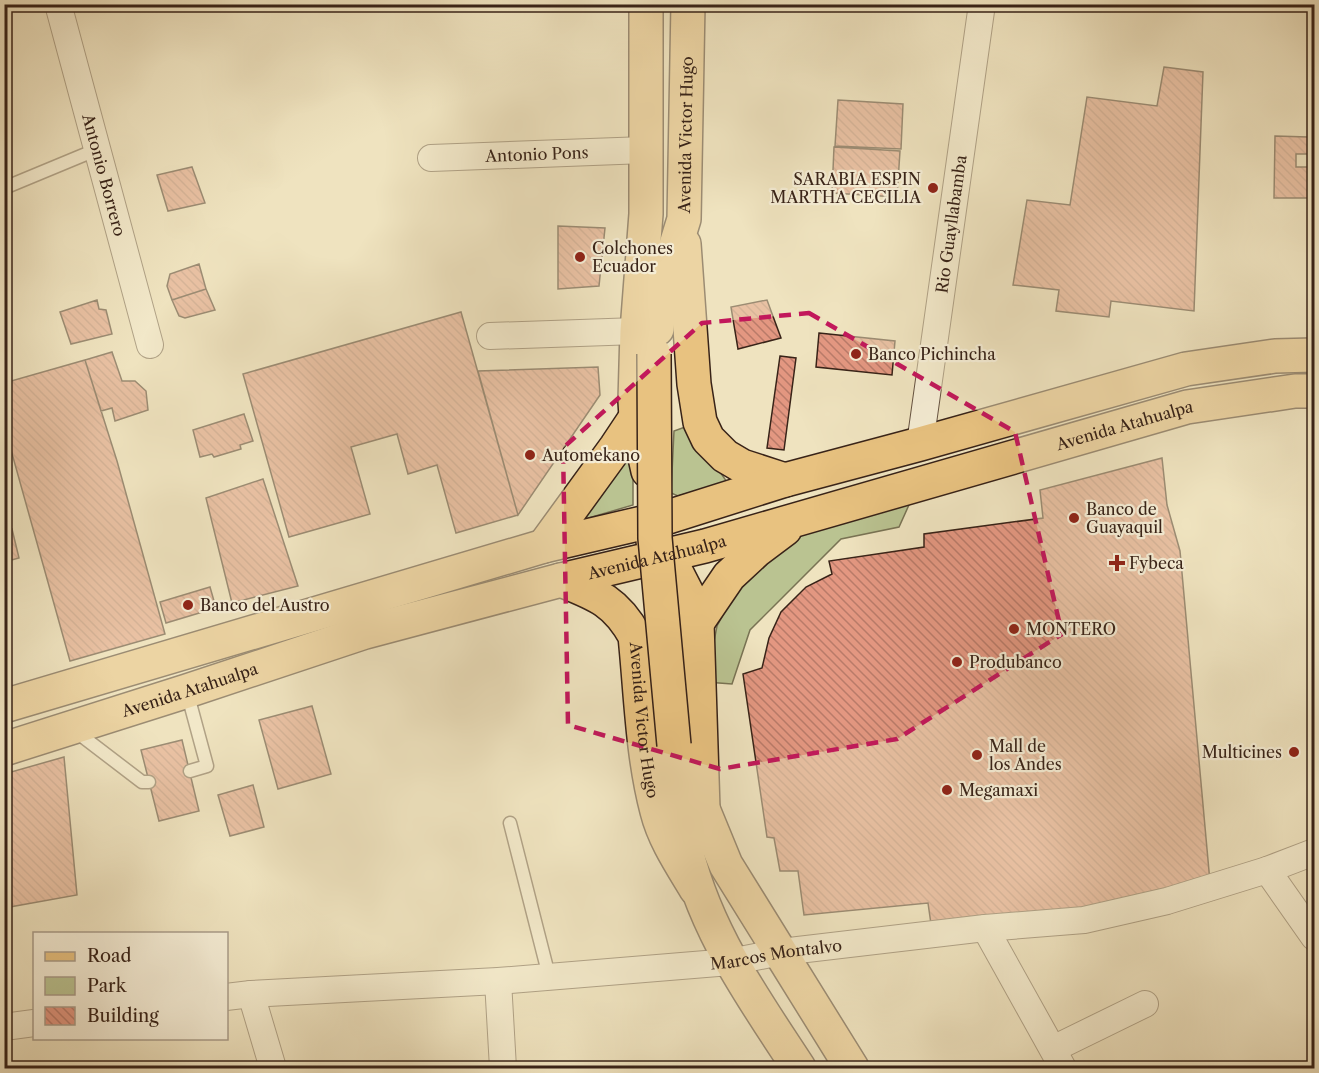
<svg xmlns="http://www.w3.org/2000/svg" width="1319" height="1073" viewBox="0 0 1319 1073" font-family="'Libre Caslon Text',serif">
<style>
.green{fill:#bac391;stroke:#797354;stroke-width:1.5}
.building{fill:url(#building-back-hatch);stroke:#382318;stroke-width:1.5}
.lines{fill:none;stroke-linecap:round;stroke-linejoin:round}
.lane-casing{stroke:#665342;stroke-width:15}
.street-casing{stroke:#665342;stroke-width:28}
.primary-casing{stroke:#382318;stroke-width:36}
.lane{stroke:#f5edd5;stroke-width:12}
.street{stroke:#f5edd5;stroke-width:26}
.primary{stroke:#e8c280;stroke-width:33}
.primary-bridge-casing{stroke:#382318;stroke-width:36;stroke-linecap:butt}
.primary-bridge{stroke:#e8c280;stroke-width:33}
.marked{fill:none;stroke:#c2185b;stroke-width:4.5;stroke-dasharray:12 8;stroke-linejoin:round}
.poi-dot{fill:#8f2418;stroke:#f5edd5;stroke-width:2}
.labels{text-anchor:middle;stroke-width:4.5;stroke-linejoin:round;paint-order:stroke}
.street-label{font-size:16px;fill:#382318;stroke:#f5edd5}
.poi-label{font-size:16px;fill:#382318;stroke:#f5edd5;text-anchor:start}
</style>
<defs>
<pattern id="building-back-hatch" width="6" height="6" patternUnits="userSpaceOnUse" patternTransform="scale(1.5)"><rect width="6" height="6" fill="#e39781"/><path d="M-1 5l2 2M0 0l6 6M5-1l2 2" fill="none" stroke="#b97b69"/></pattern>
</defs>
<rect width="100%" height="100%" fill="#efe3bf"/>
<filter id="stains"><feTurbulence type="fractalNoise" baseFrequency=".00333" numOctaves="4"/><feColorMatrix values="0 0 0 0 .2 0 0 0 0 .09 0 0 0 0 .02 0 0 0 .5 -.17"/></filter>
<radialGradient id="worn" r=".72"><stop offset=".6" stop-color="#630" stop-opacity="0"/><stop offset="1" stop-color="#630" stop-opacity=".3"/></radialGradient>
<path class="green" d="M 688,426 L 727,482 L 678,496 L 671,493 L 674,431 Z
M 633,445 L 633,505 L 568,524 Z
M 913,496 L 899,527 L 841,539 L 750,630 L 732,684 L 706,682 L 717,626 L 741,582 L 774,548 L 820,525 Z"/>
<path class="building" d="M 1164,67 L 1203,72 L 1194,311 L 1111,301 L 1109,317 L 1056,311 L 1059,290 L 1013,285 L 1027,200 L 1070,205 L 1087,97 L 1157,106 Z
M 838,100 L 903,104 L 901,149 L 835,146 Z
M 1275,136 L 1308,137 L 1308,154 L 1296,154 L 1296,167 L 1310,167 L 1309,198 L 1274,198 Z
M 834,147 L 900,151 L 897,197 L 832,193 Z
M 192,167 L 205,203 L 168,211 L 157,175 Z
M 558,226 L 605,228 L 599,286 L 558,289 Z
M 199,264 L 206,289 L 172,300 L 167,286 L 170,274 Z
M 206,289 L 215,310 L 185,318 L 179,316 L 172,300 Z
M 97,300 L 99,309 L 106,310 L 112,334 L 71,344 L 60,312 Z
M 767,300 L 781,338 L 738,349 L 731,307 Z
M 461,312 L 518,515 L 456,533 L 437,465 L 408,474 L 397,434 L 351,447 L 370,514 L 289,537 L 243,374 Z
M 819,333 L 895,341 L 892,375 L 816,367 Z
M 112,352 L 122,381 L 135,381 L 146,391 L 148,410 L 115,421 L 112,408 L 101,411 L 85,360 Z
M 780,356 L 796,358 L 784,450 L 767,448 Z
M 85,360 L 117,461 L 165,634 L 70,661 L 4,425 L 4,383 Z
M 598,367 L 600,395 L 518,515 L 478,371 Z
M 244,414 L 253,441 L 240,445 L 241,449 L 214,457 L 212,454 L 200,457 L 193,430 Z
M 1162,458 L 1167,505 L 1180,551 L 1210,882 L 1075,919 L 932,931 L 928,903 L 804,915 L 798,871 L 780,871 L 774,838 L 767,837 L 743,674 L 762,668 L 769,638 L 781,612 L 806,587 L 832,574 L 829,561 L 924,547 L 924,534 L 1043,518 L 1040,490 Z
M 263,479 L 298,586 L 232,603 L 206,498 Z
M 12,529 L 19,558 L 4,562 L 4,531 Z
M 210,587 L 216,608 L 166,623 L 160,602 Z
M 312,706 L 331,774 L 278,789 L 259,720 Z
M 182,740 L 199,811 L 159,821 L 141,750 Z
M 64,757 L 77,895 L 4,908 L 4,774 Z
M 253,785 L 264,827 L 230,836 L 218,795 Z"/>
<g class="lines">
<g class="lane-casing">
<path id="lane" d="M 4,188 L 98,149
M 187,692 L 207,766 L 190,771
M 74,730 L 142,782 L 149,782
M 510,823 L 549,976"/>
</g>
<g class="street-casing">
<g id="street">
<path id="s1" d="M 58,4 L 150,345"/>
<path id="s2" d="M 431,158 L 645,150"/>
<path d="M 490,336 L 637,331"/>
<path id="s3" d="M 920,444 L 982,4"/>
<path d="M 1267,870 L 1314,937"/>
<path d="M 985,928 L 1063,1068"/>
<path d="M 498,981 L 503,1068"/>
<path d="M 251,994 L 273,1068"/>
<path id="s4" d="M 226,997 L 251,994 L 498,981 L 730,962 L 781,952 L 985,928 L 1084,920 L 1167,901 L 1267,870 L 1314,852"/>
<path d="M 4,1027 L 34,1023"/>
<path d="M 1053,1049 L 1145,1004"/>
</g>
</g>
<g class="primary-casing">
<g id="primary">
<path d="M 646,4 L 646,214 L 637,331 L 635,401 L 636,417 L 648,471"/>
<path d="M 684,244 L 694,384 L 700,422 L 708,439 L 725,456 L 742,466 L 785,480"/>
<path id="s5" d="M 657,329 L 660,297 L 684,219 L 688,4"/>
<path d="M 653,541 L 668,556 L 690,599 L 697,623 L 703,809"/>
<path d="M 544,546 L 616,447 L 636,417"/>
<path id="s6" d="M 561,580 C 596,594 616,601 635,636 C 641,694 642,754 657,811 C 664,839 681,864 696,889"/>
<path d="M 697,623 L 729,576 L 757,550 L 785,529"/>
<path d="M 4,706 L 544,546 L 668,517 L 785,480 L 920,444 L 1186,369 L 1275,356 L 1314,355"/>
<path d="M 674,745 C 678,776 677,806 683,836 C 701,926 750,993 799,1068"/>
<path id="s7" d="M 4,749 L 187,691 L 365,632 L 561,580 L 705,546 L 1187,407 L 1295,391 L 1314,391"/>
<path d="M 678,777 L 703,809 L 726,865 L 852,1068"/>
</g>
</g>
<use href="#lane" class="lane"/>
<use href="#street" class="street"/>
<use href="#primary" class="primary"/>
<g class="primary-bridge-casing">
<path id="primary-bridge" d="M 654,354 L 655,538 L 674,745"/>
</g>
<use href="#primary-bridge" class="primary-bridge"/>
</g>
<path d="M0 0H1319V1073H0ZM 809,313 L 1015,432 L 1062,634 L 897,739 L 720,769 L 568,725 L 563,448 L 702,323 Z" fill="#efe3bf" fill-opacity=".55" fill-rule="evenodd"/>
<path class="marked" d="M 809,313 L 1015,432 L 1062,634 L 897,739 L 720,769 L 568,725 L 563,448 L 702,323 Z"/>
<g class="poi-dot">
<circle cx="933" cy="188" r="6"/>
<circle cx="580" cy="257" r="6"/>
<circle cx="856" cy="354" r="6"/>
<circle cx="530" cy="455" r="6"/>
<circle cx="1074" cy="518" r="6"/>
<path d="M1114 554h6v6h6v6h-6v6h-6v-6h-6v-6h6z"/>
<circle cx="188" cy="605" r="6"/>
<circle cx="1014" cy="629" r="6"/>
<circle cx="957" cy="662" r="6"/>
<circle cx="1294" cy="752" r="6"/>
<circle cx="977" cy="755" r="6"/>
<circle cx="947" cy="790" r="6"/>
</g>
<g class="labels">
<g class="street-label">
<text dy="6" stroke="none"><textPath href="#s5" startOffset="198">Avenida Victor Hugo</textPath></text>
<text dy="6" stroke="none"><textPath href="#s2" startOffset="106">Antonio Pons</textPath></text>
<text dy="6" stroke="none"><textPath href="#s1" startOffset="177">Antonio Borrero</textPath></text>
<text dy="6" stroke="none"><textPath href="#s3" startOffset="222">Rio Guayllabamba</textPath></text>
<text dy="6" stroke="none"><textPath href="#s7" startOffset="1167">Avenida Atahualpa</textPath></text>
<text dy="6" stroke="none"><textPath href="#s7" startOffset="681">Avenida Atahualpa</textPath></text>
<text dy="6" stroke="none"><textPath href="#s7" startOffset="195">Avenida Atahualpa</textPath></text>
<text dy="6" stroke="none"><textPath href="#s6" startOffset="180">Avenida Victor Hugo</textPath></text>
<text dy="6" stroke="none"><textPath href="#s4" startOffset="552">Marcos Montalvo</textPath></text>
</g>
<g class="poi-label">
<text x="921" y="185" text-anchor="end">SARABIA ESPIN<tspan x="921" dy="18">MARTHA CECILIA</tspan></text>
<text x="592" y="254">Colchones<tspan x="592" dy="18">Ecuador</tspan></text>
<text x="868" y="360">Banco Pichincha</text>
<text x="542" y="461">Automekano</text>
<text x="1086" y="515">Banco de<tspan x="1086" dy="18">Guayaquil</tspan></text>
<text x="1129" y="569">Fybeca</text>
<text x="200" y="611">Banco del Austro</text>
<text x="1026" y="635">MONTERO</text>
<text x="969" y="668">Produbanco</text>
<text x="989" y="752">Mall de<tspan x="989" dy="18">los Andes</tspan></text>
<text x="1282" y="758" text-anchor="end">Multicines</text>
<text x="959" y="796">Megamaxi</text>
</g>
</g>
<rect width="1319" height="1073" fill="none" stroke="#efe3bf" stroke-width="24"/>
<rect x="6" y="6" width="1307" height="1061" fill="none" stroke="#382318" stroke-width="3"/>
<rect x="12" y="12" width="1295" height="1049" fill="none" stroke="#382318" stroke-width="1.5"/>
<rect x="33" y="932" width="195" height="108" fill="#f5edd5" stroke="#a99c89" stroke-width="1.5"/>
<rect x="45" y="952" width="30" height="9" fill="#e8c280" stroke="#a99c89" stroke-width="1.5"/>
<text x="87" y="962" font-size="18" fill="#382318">Road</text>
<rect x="45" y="977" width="30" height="18" fill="#bac391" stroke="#a99c89" stroke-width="1.5"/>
<text x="87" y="992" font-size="18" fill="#382318">Park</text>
<rect x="45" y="1007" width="30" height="18" fill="url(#building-back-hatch)" stroke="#a99c89" stroke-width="1.5"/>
<text x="87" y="1022" font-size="18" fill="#382318">Building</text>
<rect width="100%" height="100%" filter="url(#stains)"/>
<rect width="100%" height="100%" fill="url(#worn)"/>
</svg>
